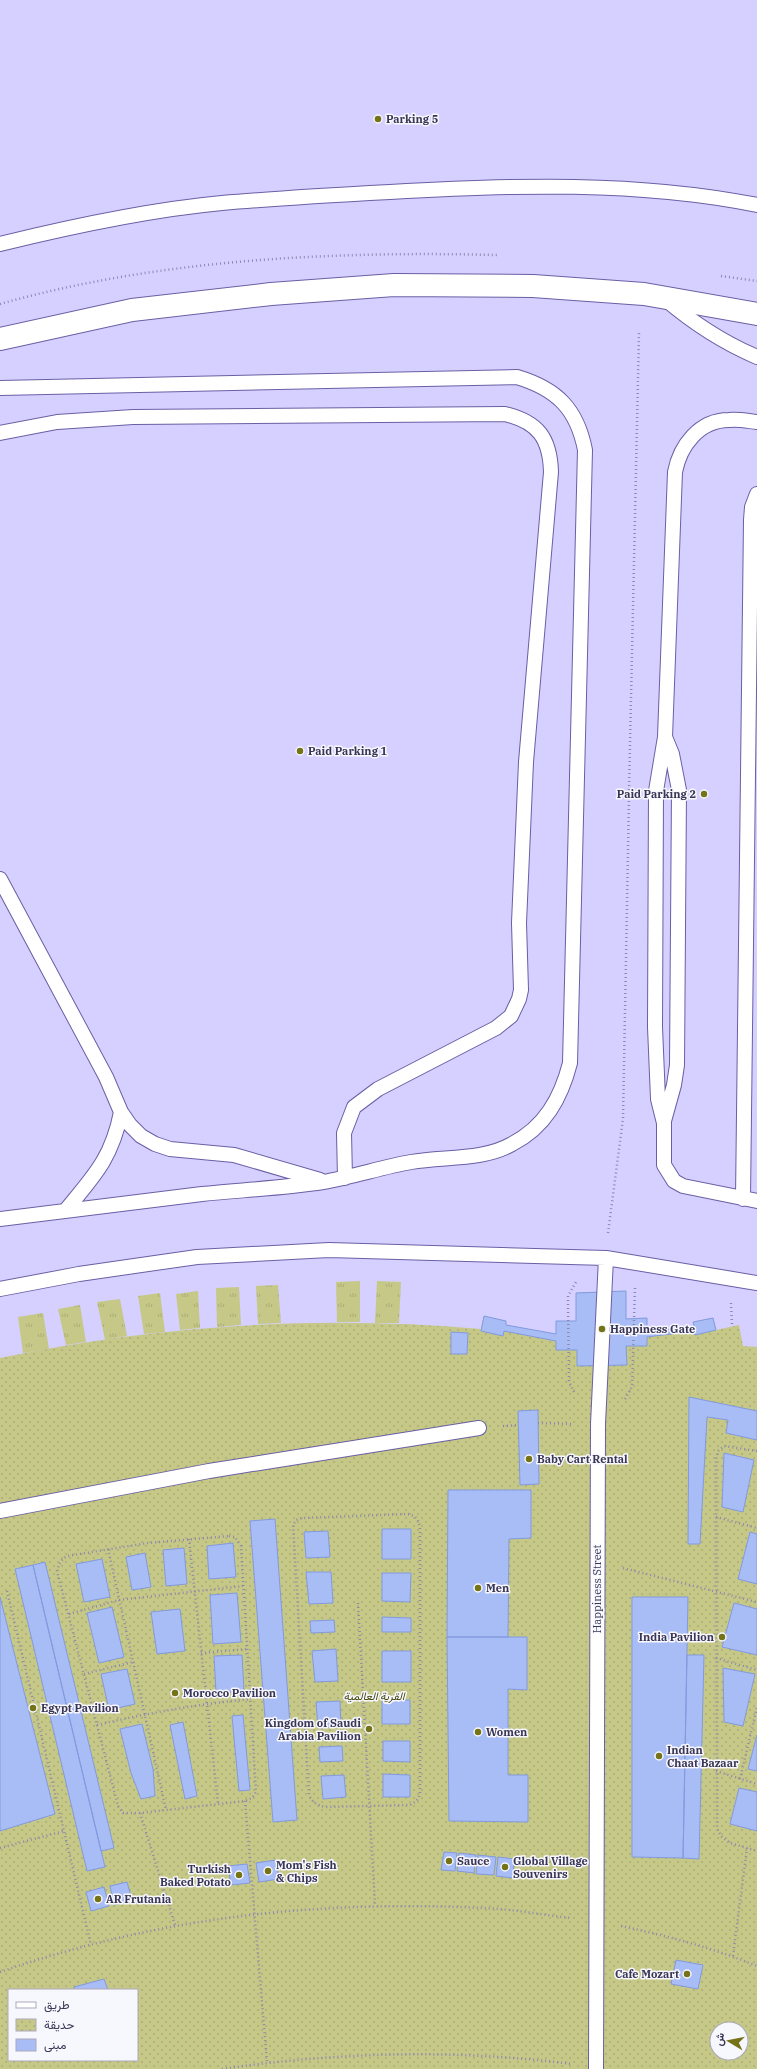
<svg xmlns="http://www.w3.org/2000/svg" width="757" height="2069" viewBox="0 0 757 2069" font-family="'IBM Plex Serif',Vazirmatn,serif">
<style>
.grass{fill:url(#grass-tufts)}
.park{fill:url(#park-dots);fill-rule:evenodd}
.building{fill:#a8bcf5;stroke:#829adf}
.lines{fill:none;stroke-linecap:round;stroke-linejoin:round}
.lane-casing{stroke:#6a5fa4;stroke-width:16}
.secondary-casing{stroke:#6a5fa4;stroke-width:24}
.path{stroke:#8c88af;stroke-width:2.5;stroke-dasharray:1 3;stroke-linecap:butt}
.lane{stroke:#fff;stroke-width:14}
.secondary{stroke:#fff;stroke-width:22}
.poi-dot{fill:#747318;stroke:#f7f7fe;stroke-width:1.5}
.labels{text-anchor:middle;stroke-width:3;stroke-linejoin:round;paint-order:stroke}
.poi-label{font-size:11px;font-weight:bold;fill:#393554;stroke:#f7f7fe;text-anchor:start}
.street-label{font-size:11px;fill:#393554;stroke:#f7f7fe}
.park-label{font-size:11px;font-style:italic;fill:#46460f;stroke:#f7f7fe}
</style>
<defs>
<pattern id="grass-tufts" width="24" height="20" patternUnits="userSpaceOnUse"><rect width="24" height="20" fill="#c6c887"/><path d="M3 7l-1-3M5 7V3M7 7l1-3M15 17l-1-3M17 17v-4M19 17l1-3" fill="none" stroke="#abac76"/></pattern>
<pattern id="park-dots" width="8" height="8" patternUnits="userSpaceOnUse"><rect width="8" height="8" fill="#c6c887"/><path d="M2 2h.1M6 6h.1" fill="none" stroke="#abac76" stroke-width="1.8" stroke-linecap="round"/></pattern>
</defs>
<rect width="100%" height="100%" fill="#d5d0ff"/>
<path class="grass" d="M 360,1281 L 360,1322 L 337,1322 L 336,1282 Z
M 377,1281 L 401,1282 L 399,1323 L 375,1323 Z
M 278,1285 L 281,1323 L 258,1324 L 256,1286 Z
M 239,1287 L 241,1325 L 217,1327 L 216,1288 Z
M 198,1291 L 200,1328 L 180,1330 L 176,1294 Z
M 160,1293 L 165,1332 L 144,1334 L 138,1296 Z
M 120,1299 L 127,1336 L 105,1340 L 97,1302 Z
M 80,1305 L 86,1342 L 66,1345 L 58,1309 Z
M 43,1313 L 49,1349 L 23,1353 L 18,1317 Z"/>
<path class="park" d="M 626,1291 L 626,1319 L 647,1318 L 647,1332 L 694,1326 L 693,1322 L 713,1318 L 716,1330 L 739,1325 L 743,1346 L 757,1347 L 757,2069 L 0,2069 L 0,1358 C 158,1325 320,1315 481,1329 L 484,1316 L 506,1321 L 506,1325 L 556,1334 L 556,1321 L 576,1321 L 576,1293 ZM 9,1990 L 137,1990 L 137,2060 L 9,2060 ZM 717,2029 L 741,2029 L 741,2053 L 717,2053 Z"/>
<path class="building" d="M 626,1291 L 626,1319 L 647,1318 L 647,1332 L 694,1326 L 693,1322 L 713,1318 L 716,1330 L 695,1335 L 694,1331 L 647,1337 L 647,1346 L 626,1346 L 627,1365 L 577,1366 L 577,1350 L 556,1350 L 556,1341 L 504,1331 L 503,1336 L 481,1331 L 484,1316 L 506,1321 L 506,1325 L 556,1334 L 556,1321 L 576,1321 L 576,1293 Z
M 451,1332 L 468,1333 L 467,1354 L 451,1354 Z
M 689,1397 L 757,1411 L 757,1440 L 726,1433 L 728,1420 L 707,1417 L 700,1544 L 688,1544 Z
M 538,1410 L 539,1484 L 520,1485 L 518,1411 Z
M 724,1453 L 754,1460 L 743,1512 L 722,1507 Z
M 448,1490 L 531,1490 L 531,1538 L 509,1539 L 508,1637 L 447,1637 Z
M 275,1519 L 297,1820 L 273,1822 L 250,1521 Z
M 382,1529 L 411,1529 L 411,1559 L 382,1559 Z
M 328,1531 L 330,1557 L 306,1558 L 304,1532 Z
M 750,1532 L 757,1534 L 757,1584 L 738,1579 Z
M 233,1543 L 236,1577 L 209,1579 L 207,1546 Z
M 184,1548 L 187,1584 L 166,1586 L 163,1550 Z
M 145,1553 L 151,1587 L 132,1590 L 126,1557 Z
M 102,1559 L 110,1597 L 84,1602 L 76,1564 Z
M 45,1562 L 114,1848 L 101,1851 L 33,1565 Z
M 33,1565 L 105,1867 L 87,1871 L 15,1569 Z
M 306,1572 L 331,1572 L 333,1603 L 309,1604 Z
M 382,1573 L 411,1573 L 410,1602 L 382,1601 Z
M 237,1593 L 241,1642 L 213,1644 L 210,1595 Z
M 0,1597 L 55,1814 L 0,1831 Z
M 632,1597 L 688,1597 L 683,1858 L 632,1857 Z
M 734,1603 L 757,1609 L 757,1655 L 722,1647 Z
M 112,1607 L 124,1657 L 99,1663 L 87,1613 Z
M 180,1609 L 185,1651 L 157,1654 L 151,1612 Z
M 382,1617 L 411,1618 L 411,1632 L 382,1632 Z
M 334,1620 L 335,1632 L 311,1633 L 310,1621 Z
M 447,1637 L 527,1637 L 527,1690 L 508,1689 L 508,1775 L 528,1775 L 528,1822 L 449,1821 Z
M 336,1649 L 338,1681 L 315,1682 L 312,1651 Z
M 382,1651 L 411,1651 L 411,1682 L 382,1682 Z
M 242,1655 L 244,1691 L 216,1693 L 214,1656 Z
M 687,1655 L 704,1655 L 699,1859 L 683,1858 Z
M 723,1668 L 755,1674 L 743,1726 L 724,1722 Z
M 127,1669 L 135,1704 L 109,1710 L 101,1674 Z
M 382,1700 L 410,1700 L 410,1724 L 382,1724 Z
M 340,1701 L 341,1727 L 318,1728 L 316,1702 Z
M 243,1715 L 250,1790 L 239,1791 L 232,1716 Z
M 183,1722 L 197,1796 L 185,1799 L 170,1725 Z
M 142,1724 L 153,1769 L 155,1796 L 141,1799 L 131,1773 L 120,1729 Z
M 757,1735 L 757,1771 L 748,1769 Z
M 383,1741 L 410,1741 L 410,1762 L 383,1761 Z
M 342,1746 L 343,1761 L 320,1762 L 319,1747 Z
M 383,1774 L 410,1775 L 410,1797 L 383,1797 Z
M 344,1775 L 346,1797 L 323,1799 L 321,1776 Z
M 739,1788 L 757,1792 L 757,1831 L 730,1824 Z
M 444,1852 L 457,1853 L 455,1871 L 441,1870 Z
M 459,1853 L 476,1855 L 474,1873 L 457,1871 Z
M 478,1855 L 496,1857 L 494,1875 L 476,1874 Z
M 498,1857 L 514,1859 L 513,1878 L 496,1876 Z
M 276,1860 L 279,1879 L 259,1882 L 256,1863 Z
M 247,1864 L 250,1883 L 231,1885 L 228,1866 Z
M 127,1882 L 132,1900 L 114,1905 L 110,1886 Z
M 104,1887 L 109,1906 L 91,1911 L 86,1892 Z
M 676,1960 L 703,1965 L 698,1989 L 671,1984 Z
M 104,1979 L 108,1990 L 75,1990 L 74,1987 Z"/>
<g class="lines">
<g class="lane-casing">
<path id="lane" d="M 0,244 C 73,226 147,210 222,203 C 278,198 334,195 390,192 C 512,185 637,181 757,205
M 665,299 C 693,323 722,342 757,357
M 0,388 L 517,377 C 557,389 577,409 585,450 L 570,1063 C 561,1098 545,1127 512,1144 C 482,1161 444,1156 411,1162 C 382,1167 353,1177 323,1182 C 283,1188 242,1190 202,1194 C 134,1202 67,1211 0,1219
M 757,422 C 748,421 738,419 729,420 C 699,420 680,446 675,472 L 665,737 L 656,791 L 655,1027 L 658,1099 L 664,1123 L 664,1165 L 674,1181 L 683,1186 L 757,1201
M 0,433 L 57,422 L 133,417 L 505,414 C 538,422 550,438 551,472 L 526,762 L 519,923 L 521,990 L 519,999 L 511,1016 L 496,1028 L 378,1089 L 354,1107 L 344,1133 L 345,1178
M 0,879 L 106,1077 L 121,1112 L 130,1125 L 141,1136 L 155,1144 L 170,1149 L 234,1155 L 320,1180
M 664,1121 L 674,1085 L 677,1065 L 679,790 L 672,754 L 665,737
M 743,1199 L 751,520 L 752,507 L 757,494
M 65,1211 C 94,1176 112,1158 121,1112
M 0,1289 L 79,1274 L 197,1257 L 329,1250 L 606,1258 L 757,1283
M 0,1511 L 209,1471 L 479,1428
M 596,2069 L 598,1424 L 606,1258"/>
</g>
<g class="secondary-casing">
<path id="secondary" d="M 0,339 L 132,310 L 271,294 L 394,285 L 533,286 L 644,294 L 757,314"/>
</g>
<path class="path" d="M 721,276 L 757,281
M 0,304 C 159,259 333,251 497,255
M 629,790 L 639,333
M 608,1233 L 623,1119 L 629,797
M 731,1303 L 732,1325
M 574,1392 L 569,1381 L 568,1307 L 568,1296 L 576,1282
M 625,1399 L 632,1387 L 635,1287
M 538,1423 L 573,1424
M 503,1426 L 518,1425
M 757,1451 L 724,1446 L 718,1451 L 716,1459 L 717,1829 L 722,1837 L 730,1843 L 757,1851
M 408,1514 C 416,1516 418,1519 420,1527 L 420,1793 C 419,1799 416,1802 410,1805 L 325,1807 C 317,1805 313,1803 309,1795 L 293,1525 L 296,1520 L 302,1518 Z
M 716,1517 L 757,1528
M 229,1536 L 235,1537 L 241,1546 L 256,1792 L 252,1798 L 245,1801 L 140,1813 L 123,1813 L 118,1806 L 57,1571 C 59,1563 61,1560 67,1556 L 148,1543 Z
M 189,1539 L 218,1804
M 108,1549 L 166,1810
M 623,1568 L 757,1602
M 7,1591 L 91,1945
M 358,1603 L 375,1905
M 69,1614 L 119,1600 L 243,1586
M 201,1653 L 248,1649
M 716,1658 L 757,1670
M 84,1674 L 133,1662
M 97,1725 C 148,1713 199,1704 251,1699
M 716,1771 L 757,1784
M 740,1779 L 757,1707
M 245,1801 L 267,2062
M 140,1813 L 175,1925
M 0,1848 L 64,1831
M 621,1926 C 668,1936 713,1948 757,1966
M 733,1956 L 747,1848
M 0,1972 C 160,1917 316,1900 484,1908 C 513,1909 542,1915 571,1918
M 222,2069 C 338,2052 456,2049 572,2064"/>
<use href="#lane" class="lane"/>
<use href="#secondary" class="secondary"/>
</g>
<g class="poi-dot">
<circle cx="378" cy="119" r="4"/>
<circle cx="300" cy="751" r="4"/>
<circle cx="704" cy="794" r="4"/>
<circle cx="602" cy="1329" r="4"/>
<circle cx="529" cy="1459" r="4"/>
<circle cx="478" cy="1588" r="4"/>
<circle cx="722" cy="1637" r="4"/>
<circle cx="175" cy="1693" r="4"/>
<circle cx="33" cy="1708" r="4"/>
<circle cx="369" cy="1729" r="4"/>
<circle cx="478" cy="1732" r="4"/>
<circle cx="659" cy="1756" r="4"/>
<circle cx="449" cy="1861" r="4"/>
<circle cx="505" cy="1867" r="4"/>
<circle cx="268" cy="1871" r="4"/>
<circle cx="239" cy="1875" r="4"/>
<circle cx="98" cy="1899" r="4"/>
<circle cx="687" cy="1974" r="4"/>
</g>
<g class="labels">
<g class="poi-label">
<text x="386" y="123">Parking 5</text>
<text x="308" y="755">Paid Parking 1</text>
<text x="696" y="798" text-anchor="end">Paid Parking 2</text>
<text x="610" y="1333">Happiness Gate</text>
<text x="537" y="1463">Baby Cart Rental</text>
<text x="486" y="1592">Men</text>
<text x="714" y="1641" text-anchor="end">India Pavilion</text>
<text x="183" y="1697">Morocco Pavilion</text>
<text x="41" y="1712">Egypt Pavilion</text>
<text x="361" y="1727" text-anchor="end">Kingdom of Saudi<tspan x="361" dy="13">Arabia Pavilion</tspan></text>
<text x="486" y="1736">Women</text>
<text x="667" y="1754">Indian<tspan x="667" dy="13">Chaat Bazaar</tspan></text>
<text x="457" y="1865">Sauce</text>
<text x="513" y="1865">Global Village<tspan x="513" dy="13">Souvenirs</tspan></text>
<text x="276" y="1869">Mom's Fish<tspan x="276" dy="13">&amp; Chips</tspan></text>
<text x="231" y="1873" text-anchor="end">Turkish<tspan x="231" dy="13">Baked Potato</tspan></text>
<text x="106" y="1903">AR Frutania</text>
<text x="679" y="1978" text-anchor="end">Cafe Mozart</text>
</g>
<g class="street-label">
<text transform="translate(597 1589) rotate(-90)" y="4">Happiness Street</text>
</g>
<g class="park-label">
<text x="374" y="1700">القرية العالمية</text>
</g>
</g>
<rect x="8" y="1989" width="130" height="72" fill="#f7f7fe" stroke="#aba9ba"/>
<rect x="16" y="2002" width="20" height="6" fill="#ffffff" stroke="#aba9ba"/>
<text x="44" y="2009" font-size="12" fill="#393554">طريق</text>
<rect x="16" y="2019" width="20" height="12" fill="url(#park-dots)" stroke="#aba9ba"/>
<text x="44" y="2029" font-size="12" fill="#393554">حديقة</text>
<rect x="16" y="2039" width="20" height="12" fill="#a8bcf5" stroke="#aba9ba"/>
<text x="44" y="2049" font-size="12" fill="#393554">مبنى</text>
<g transform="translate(729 2041) rotate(280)"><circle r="19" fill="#f7f7fe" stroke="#aba9ba"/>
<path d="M0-3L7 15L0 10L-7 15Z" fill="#747318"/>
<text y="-6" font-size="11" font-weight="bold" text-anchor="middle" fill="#393554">ش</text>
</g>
</svg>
